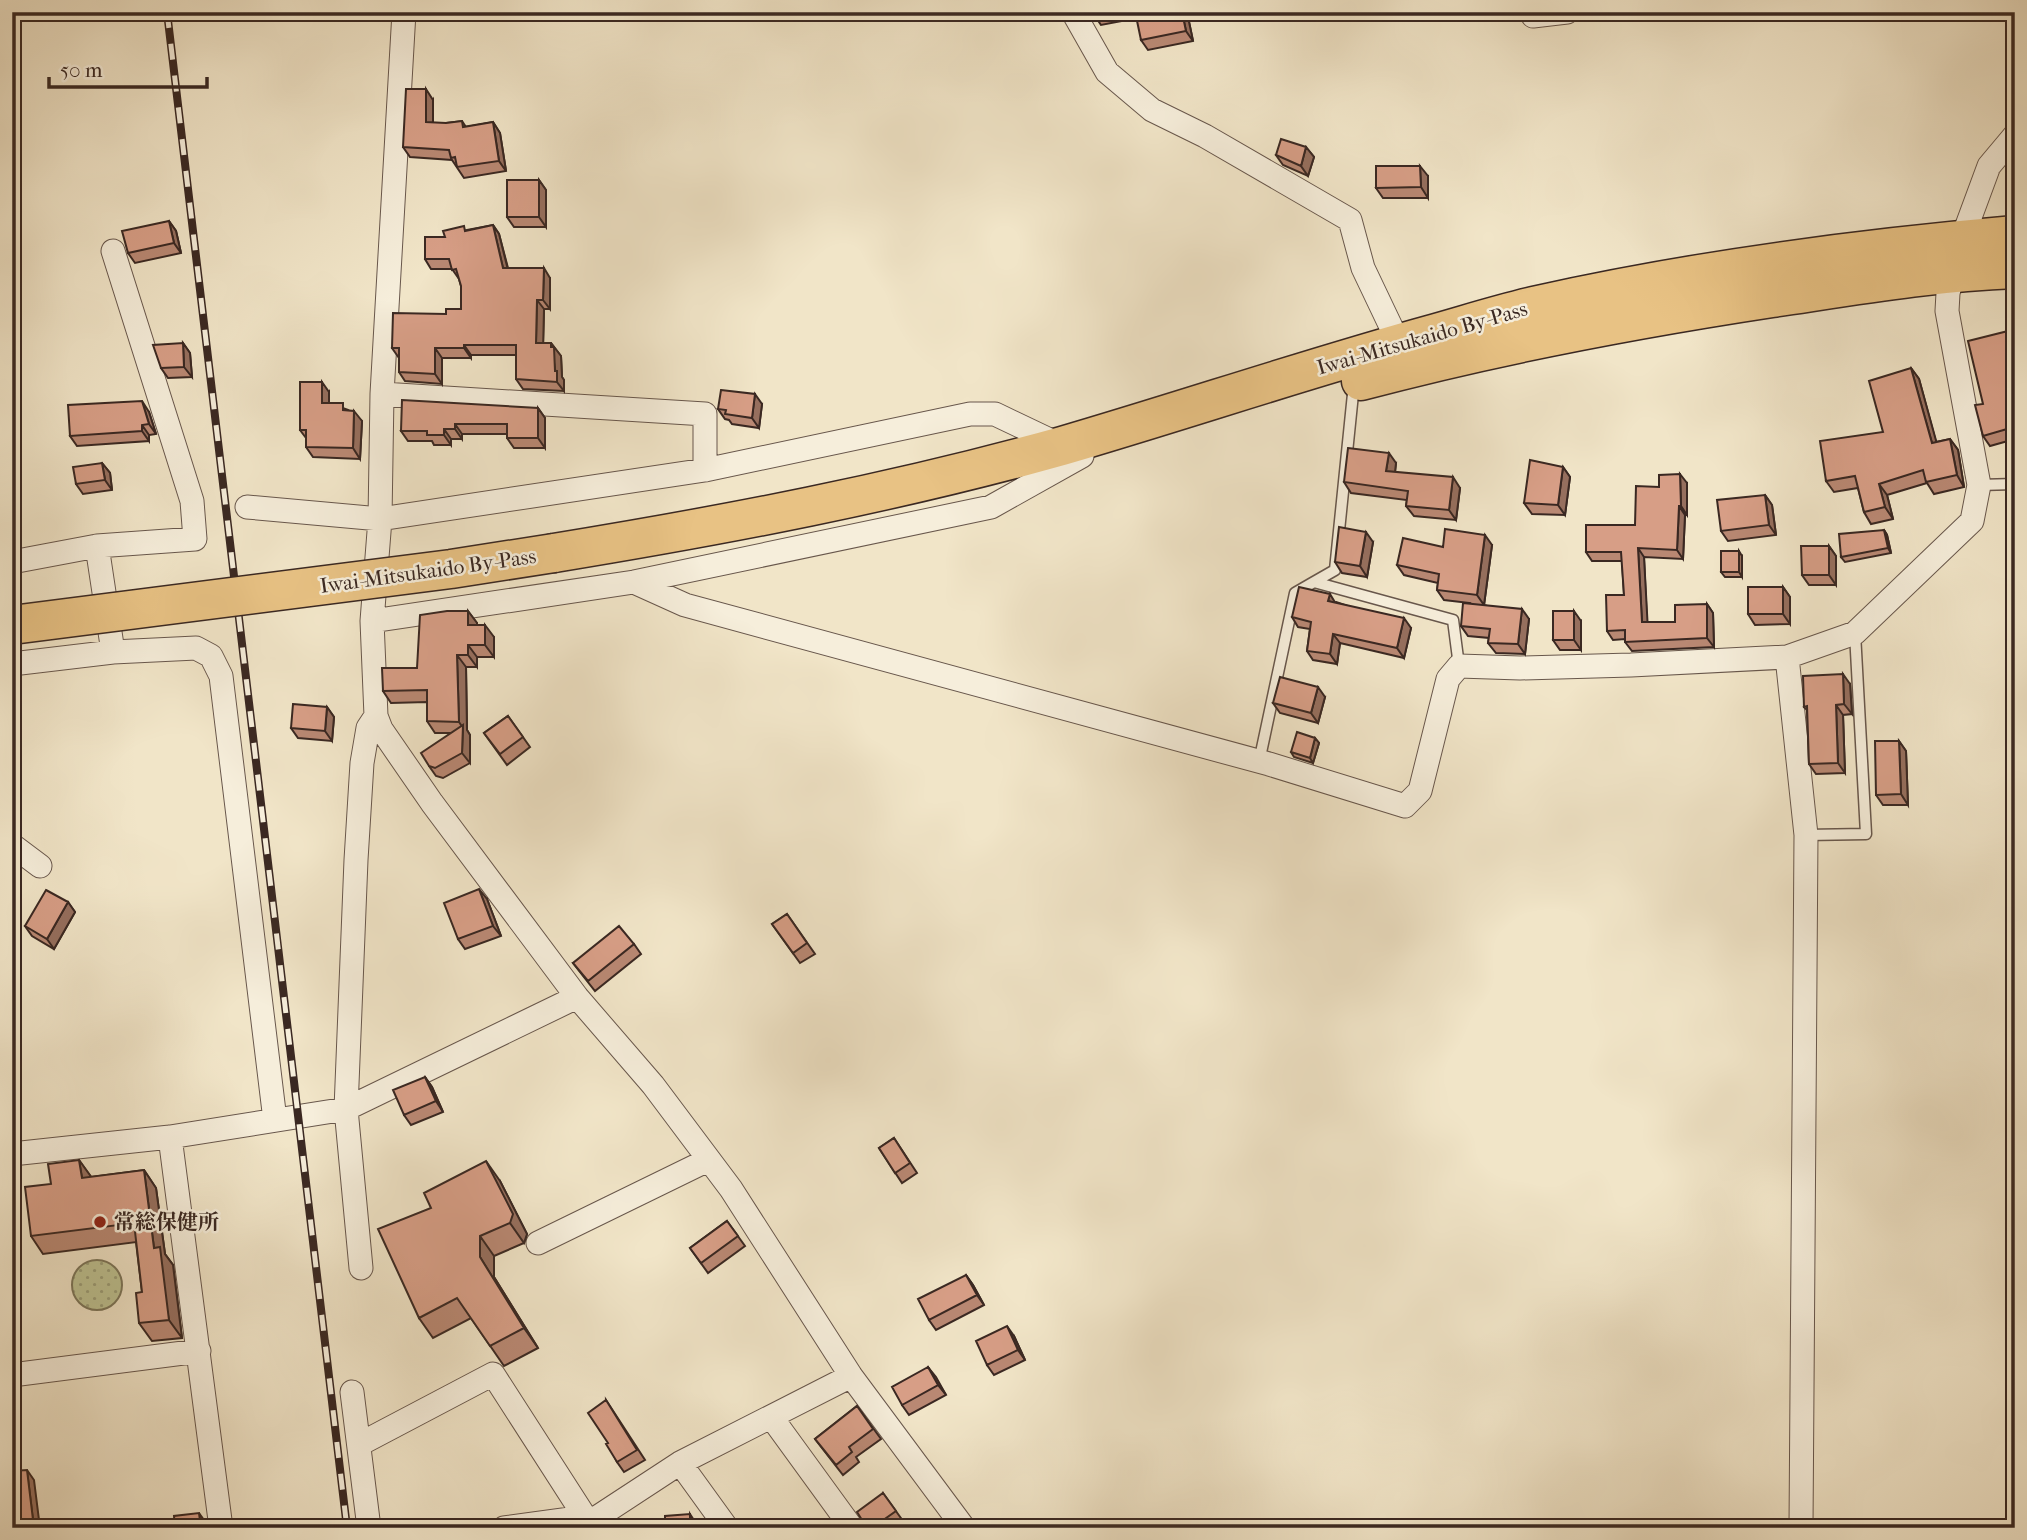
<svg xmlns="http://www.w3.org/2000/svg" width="2027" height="1540" viewBox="0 0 2027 1540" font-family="'IM FELL French Canon','Noto Serif JP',serif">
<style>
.garden{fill:url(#garden-dots);stroke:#7c765a;stroke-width:2}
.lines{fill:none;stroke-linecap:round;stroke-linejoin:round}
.lane-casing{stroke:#68574c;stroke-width:13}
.street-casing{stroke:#68574c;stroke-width:25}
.highway-casing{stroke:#3a2822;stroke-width:41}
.lane{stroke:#f6eedb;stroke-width:10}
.street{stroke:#f6eedb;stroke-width:23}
.highway{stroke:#e8c284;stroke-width:38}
.rail-casing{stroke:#3a2822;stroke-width:8}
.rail{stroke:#f6eedb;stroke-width:5;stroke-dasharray:16;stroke-linecap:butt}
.highway-bridge-casing{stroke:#3a2822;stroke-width:41;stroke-linecap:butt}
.highway-bridge{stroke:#e8c284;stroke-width:38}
.wall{fill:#b98873;stroke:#3a2822;stroke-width:2}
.shaded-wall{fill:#966f5e;stroke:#3a2822;stroke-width:2}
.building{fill:#d79e86;stroke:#3a2822;stroke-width:2}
.poi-dot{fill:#8f2418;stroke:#f6eedb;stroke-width:2.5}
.labels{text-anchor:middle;stroke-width:5;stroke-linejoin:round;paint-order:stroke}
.street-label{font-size:21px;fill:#3a2822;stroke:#f6eedb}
.poi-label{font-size:21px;font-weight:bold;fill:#3a2822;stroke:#f6eedb;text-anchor:start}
</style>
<defs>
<pattern id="garden-dots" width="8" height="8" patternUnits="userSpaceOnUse" patternTransform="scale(1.75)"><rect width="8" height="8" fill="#bec393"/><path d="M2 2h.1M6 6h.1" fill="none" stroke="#9b9e78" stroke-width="1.8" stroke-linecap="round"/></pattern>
</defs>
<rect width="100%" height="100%" fill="#f1e5c8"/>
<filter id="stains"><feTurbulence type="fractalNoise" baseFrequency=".00286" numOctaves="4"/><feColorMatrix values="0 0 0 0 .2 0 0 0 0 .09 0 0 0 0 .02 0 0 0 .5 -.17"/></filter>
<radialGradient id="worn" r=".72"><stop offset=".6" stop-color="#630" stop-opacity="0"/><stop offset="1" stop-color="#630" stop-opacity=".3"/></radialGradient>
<path class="garden" d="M72 1285a25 25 0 1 1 50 0a25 25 0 1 1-50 0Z"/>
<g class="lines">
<g class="lane-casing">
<path id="lane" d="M 1979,485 L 2015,484
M 1314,582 L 1335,570 L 1354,384
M 1259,762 L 1295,593 L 1314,582 L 1453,620 L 1459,666
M 1806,835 L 1866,834 L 1855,633"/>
</g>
<g class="street-casing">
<path id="street" d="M 404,12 L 382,394 L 380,519 L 372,621 L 376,716 L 381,729 L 432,803 L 577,997 L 653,1085 L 731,1189 L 851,1376 L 964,1528
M 1073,12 L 1107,72 L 1152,110 L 1205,136 L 1350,220 L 1363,268 L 1403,352
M 1533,12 L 1533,16 L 1567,12
M 382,394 L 705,414 L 705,470
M 247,507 L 380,519 L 705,470 L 970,414 L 995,414 L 1062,446
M 97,546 L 195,539 L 192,501 L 113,251
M 12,562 L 97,546 L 113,652
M 634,582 L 685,605 L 1269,764 L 1405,806 L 1420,791 L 1448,679 L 1459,666 L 1520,668 L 1631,665 L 1787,657 L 1855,633 L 1972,521 L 1979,485 L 1947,311 L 1948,293 L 1962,239 L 1989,166 L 2015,135
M 372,621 L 634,582 L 991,507 L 1082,456
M 1787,657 L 1806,835 L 1801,1528
M 12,664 L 113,652 L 196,648 L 211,656 L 221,676 L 275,1120
M 12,845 L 40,866
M 170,1137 L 221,1528
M 12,1154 L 170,1137 L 346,1109 L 577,997
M 538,1243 L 708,1160
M 361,1268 L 346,1109 L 356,860 L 362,763 L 368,728 L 376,716
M 12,1375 L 199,1351
M 352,1392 L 369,1528
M 772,1418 L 852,1528
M 360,1444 L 493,1374 L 585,1517
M 680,1463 L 727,1528
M 504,1528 L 585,1517 L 596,1518 L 680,1463 L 851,1376"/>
</g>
<g class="highway-casing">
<path id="highway" d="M 1361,381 C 1496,345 1634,319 1772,298 C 1853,286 1933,272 2015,269
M 554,553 C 725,525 894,493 1062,446 C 1185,410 1306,369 1429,335 C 1465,325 1502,313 1538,305 C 1695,270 1855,249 2015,235"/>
</g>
<use href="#lane" class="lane"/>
<use href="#street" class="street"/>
<use href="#highway" class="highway"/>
<g class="rail-casing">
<path id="rail" d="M 167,12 L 347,1528"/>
</g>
<use href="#rail" class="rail"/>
<g class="highway-bridge-casing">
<path id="highway-bridge" d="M 12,625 L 451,569 L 554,553"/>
</g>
<use href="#highway-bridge" class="highway-bridge"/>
</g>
<path class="wall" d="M 1094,12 L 1120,12 L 1122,21 L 1101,25 L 1095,16 Z
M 1188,17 L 1193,41 L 1148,50 L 1141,40 Z
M 433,100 L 433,123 L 446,123 L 462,121 L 466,127 L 493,122 L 500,133 L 506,171 L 464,178 L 452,160 L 410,157 L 403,147 Z
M 1306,147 L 1314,157 L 1308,176 L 1283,165 L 1276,155 Z
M 1428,176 L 1428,198 L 1383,198 L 1376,188 Z
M 539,180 L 546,190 L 546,227 L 514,227 L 507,217 Z
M 169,221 L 176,231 L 181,253 L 135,263 L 128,253 Z
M 493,225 L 499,234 L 508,268 L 550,278 L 550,309 L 544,309 L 543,343 L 551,343 L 561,356 L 562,377 L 564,380 L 564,391 L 523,389 L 516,379 L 516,355 L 471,355 L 471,358 L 442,358 L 442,384 L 405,381 L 399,372 L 399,358 L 392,348 L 446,314 L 461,309 L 461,286 L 459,279 L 452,269 L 431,269 L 425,259 L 445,237 L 467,230 Z
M 2008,331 L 2015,340 L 2015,439 L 1990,446 L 1983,436 L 1983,404 Z
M 183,343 L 190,353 L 192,377 L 168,378 L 161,368 Z
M 1911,368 L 1919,379 L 1936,442 L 1950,439 L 1958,450 L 1964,487 L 1934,494 L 1927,483 L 1887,495 L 1893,519 L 1871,524 L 1864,512 L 1858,488 L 1834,492 L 1826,481 L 1883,432 Z
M 329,392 L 329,403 L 348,410 L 362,421 L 360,459 L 313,457 L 306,447 L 306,438 L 300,430 Z
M 762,404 L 759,428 L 732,424 L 729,420 L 725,419 L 718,409 Z
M 538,408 L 545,418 L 545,448 L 514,448 L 507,438 L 507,434 L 462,434 L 462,439 L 451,439 L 451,445 L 434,445 L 432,441 L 408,441 L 401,431 Z
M 149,412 L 156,434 L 149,435 L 149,441 L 77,446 L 70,436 Z
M 102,463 L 110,473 L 112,490 L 83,494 L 76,484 Z
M 1396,463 L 1395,472 L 1460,488 L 1456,520 L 1414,516 L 1406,506 L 1407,500 L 1351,493 L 1344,482 Z
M 1563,467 L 1570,477 L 1565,515 L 1532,514 L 1524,503 Z
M 1687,483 L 1687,515 L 1685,515 L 1683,559 L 1644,557 L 1647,622 L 1675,622 L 1707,604 L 1713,613 L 1714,647 L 1632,651 L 1625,642 L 1625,639 L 1613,640 L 1607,631 L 1624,595 L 1622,561 L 1592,561 L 1586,552 L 1635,525 L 1659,487 Z
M 1765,495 L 1772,505 L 1776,535 L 1728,541 L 1721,531 Z
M 1884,530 L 1887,535 L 1891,553 L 1845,562 L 1841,557 Z
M 1373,542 L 1367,577 L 1342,573 L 1335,562 Z
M 1492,545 L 1484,605 L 1529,619 L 1525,654 L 1496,653 L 1488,643 L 1489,638 L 1468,636 L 1461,626 L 1470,603 L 1444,600 L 1437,590 L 1438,583 L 1404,575 L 1397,565 L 1443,547 Z
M 1829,546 L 1836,556 L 1836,585 L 1809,585 L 1802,575 Z
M 1742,556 L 1742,577 L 1725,577 L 1721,572 Z
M 1783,587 L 1790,597 L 1790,624 L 1755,625 L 1748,614 Z
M 1336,602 L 1411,628 L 1404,658 L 1340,643 L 1337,664 L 1313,660 L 1307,651 L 1310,629 L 1298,627 L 1292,617 Z
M 468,611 L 477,623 L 477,625 L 494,637 L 494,657 L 477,657 L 477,667 L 466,667 L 467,730 L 470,735 L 470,763 L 443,778 L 436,776 L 429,766 L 450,733 L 435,733 L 427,721 L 427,702 L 391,703 L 383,691 L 417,668 Z
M 1581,621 L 1581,650 L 1560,650 L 1553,640 Z
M 1850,684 L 1852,714 L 1843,715 L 1845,773 L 1816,774 L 1809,764 L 1807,710 L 1804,707 Z
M 1325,697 L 1318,723 L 1280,713 L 1273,703 Z
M 327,707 L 334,717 L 332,741 L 298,738 L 291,728 Z
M 508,716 L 530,747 L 507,765 L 484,733 Z
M 1315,738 L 1319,743 L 1313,763 L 1294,757 L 1291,752 Z
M 1899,741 L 1906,751 L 1908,805 L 1883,805 L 1876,795 Z
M 487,899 L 501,936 L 465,949 L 458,939 Z
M 68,902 L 75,912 L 54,949 L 32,936 L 25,926 Z
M 787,914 L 815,954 L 800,963 L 772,924 Z
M 634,944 L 641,954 L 595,991 L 573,963 Z
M 425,1077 L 432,1087 L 443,1112 L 411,1125 L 404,1115 Z
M 894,1138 L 917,1173 L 902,1183 L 879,1148 Z
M 79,1160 L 91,1177 L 144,1170 L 156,1188 L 165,1254 L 173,1265 L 182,1338 L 152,1341 L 139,1323 L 142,1292 L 136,1242 L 43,1254 L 31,1236 L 51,1184 Z
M 500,1181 L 527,1234 L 524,1243 L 494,1256 L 494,1277 L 538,1348 L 504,1366 L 471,1318 L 433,1338 L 419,1318 Z
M 727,1221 L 745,1246 L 708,1273 L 690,1248 Z
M 966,1275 L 973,1285 L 984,1305 L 936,1330 L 929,1320 Z
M 1014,1336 L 1025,1360 L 994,1375 L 987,1365 Z
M 928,1367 L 946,1395 L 909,1415 L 902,1405 Z
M 606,1400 L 645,1460 L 624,1472 L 617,1462 L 608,1443 Z
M 857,1406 L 881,1439 L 856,1457 L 859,1462 L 843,1475 L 815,1439 Z
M 883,1493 L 903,1521 L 893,1528 L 867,1528 Z"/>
<path class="shaded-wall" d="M 1115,12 L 1120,12 L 1122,21 Z
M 1182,12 L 1184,12 L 1188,17 L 1193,41 L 1186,31 Z
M 426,89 L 433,100 L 433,132 L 426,122 Z
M 493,122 L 500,133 L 506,171 L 499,161 Z
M 1306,147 L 1314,157 L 1308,176 L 1301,166 Z
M 1420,166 L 1428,176 L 1428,198 L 1421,187 Z
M 539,180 L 546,190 L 546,227 L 539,217 Z
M 169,221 L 176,231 L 181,253 L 174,243 Z
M 493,225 L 499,234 L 510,278 L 503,268 Z
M 544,268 L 550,278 L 550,309 L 543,300 Z
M 537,300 L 544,309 L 543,352 L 536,343 Z
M 2008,331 L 2015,340 L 2015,358 Z
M 183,343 L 190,353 L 192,377 L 184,367 Z
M 551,343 L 561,356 L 562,377 L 564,380 L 564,391 L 557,382 Z
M 464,345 L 471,355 L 471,358 L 464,348 Z
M 435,348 L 442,358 L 442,384 L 435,374 Z
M 1911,368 L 1919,379 L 1940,455 L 1932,443 Z
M 322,382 L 329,392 L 329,413 L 322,403 Z
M 755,394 L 762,404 L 759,428 L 752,418 Z
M 142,401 L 149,412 L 156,434 L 149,424 Z
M 538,408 L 545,418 L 545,448 L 538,438 Z
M 354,411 L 362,421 L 360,459 L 353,448 Z
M 455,424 L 462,434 L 462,439 L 455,429 Z
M 142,425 L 149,435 L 149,441 L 142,431 Z
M 444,429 L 451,439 L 451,445 L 444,435 Z
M 1950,439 L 1958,450 L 1964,487 L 1957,475 Z
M 1389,453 L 1396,463 L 1394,481 L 1386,471 Z
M 102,463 L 110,473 L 112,490 L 105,480 Z
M 1563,467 L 1570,477 L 1565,515 L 1558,505 Z
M 1680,474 L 1687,483 L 1687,515 L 1681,506 Z
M 1453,477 L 1460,488 L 1456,520 L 1449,510 Z
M 1879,484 L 1887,495 L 1893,519 L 1885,507 Z
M 1765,495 L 1772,505 L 1776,535 L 1769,525 Z
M 1679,506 L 1685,515 L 1683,559 L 1677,550 Z
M 1884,530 L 1887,535 L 1891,553 L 1888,548 Z
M 1366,532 L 1373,542 L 1367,577 L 1360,566 Z
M 1485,535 L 1492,545 L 1484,605 L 1477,595 Z
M 1829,546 L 1836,556 L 1836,585 L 1829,575 Z
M 1638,548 L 1644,557 L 1648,631 L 1642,622 Z
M 1739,551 L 1742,556 L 1742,577 L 1739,572 Z
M 1783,587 L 1790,597 L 1790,624 L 1783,614 Z
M 1330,594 L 1336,604 L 1328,601 Z
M 1707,604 L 1713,613 L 1714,647 L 1707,638 Z
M 1522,609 L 1529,619 L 1525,654 L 1518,644 Z
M 468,611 L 477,623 L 477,637 L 468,625 Z
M 1574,611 L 1581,621 L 1581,650 L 1574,640 Z
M 1404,618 L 1411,628 L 1404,658 L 1397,648 Z
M 485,625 L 494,637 L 494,657 L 485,645 Z
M 1333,634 L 1340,643 L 1337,664 L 1330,654 Z
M 468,645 L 477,657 L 477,667 L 468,655 Z
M 457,655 L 466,667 L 467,730 L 470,735 L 470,763 L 462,753 L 463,728 L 459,722 Z
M 1843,674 L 1850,684 L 1852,714 L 1844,704 Z
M 1318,687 L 1325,697 L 1318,723 L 1311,713 Z
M 1836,705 L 1843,715 L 1845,773 L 1838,763 Z
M 327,707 L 334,717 L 332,741 L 325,731 Z
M 1315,738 L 1319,743 L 1313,763 L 1310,758 Z
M 1899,741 L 1906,751 L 1908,805 L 1901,794 Z
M 479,889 L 487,899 L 501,936 L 493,926 Z
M 68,902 L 75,912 L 54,949 L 47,939 Z
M 425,1077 L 432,1087 L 443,1112 L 436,1101 Z
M 79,1160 L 92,1178 L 82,1178 Z
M 486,1161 L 500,1181 L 527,1234 L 524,1243 L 510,1223 Z
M 144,1170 L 156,1188 L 165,1254 L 173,1265 L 182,1338 L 169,1320 L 154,1248 Z
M 480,1236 L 494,1256 L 494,1277 L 538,1348 L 524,1328 L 480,1257 Z
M 966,1275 L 973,1285 L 984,1305 L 977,1295 Z
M 1007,1326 L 1014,1336 L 1025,1360 L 1018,1350 Z
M 928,1367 L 936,1377 L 946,1395 L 938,1385 Z
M 27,1470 L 34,1480 L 40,1528 L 34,1528 Z
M 199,1513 L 206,1523 L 207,1528 L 201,1528 Z
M 690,1514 L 697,1525 L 697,1528 L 690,1528 Z"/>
<path class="building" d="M 1094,12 L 1114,12 L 1095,16 Z
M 1156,12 L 1182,12 L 1186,31 L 1141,40 L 1136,16 Z
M 406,89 L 426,89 L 426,122 L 446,123 L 462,121 L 463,127 L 493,122 L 499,161 L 457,167 L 455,157 L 451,158 L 449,150 L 403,147 Z
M 1281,139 L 1306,147 L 1301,166 L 1276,155 Z
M 1376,166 L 1420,166 L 1421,187 L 1376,188 Z
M 507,180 L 539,180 L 539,217 L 507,217 Z
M 169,221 L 174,243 L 128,253 L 122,231 Z
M 493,225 L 503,268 L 544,268 L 543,300 L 537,300 L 536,343 L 551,343 L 551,347 L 554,347 L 555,371 L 557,371 L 557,382 L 516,379 L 516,345 L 464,345 L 464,348 L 435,348 L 435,374 L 399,372 L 399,348 L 392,348 L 393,313 L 446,314 L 446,309 L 461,309 L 461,286 L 456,269 L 452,270 L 449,259 L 425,259 L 425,237 L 445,237 L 443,231 L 464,226 L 465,231 Z
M 2008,331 L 2015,358 L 2015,429 L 2014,427 L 1983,436 L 1975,405 L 1983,404 L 1968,341 Z
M 183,343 L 184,367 L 161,368 L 153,345 Z
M 1911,368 L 1932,443 L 1950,439 L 1957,475 L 1926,482 L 1923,470 L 1879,484 L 1885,507 L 1864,512 L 1855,476 L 1826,481 L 1820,441 L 1883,432 L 1869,381 Z
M 300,382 L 322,382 L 322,403 L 343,403 L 343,410 L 354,411 L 353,448 L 306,447 L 306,430 L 300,430 Z
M 721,390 L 755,394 L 752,418 L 725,414 L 726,410 L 718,409 Z
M 402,400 L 538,408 L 538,438 L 507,438 L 507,424 L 455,424 L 455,429 L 444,429 L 444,435 L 427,435 L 427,431 L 401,431 Z
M 142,401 L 149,424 L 142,425 L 142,431 L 70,436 L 68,405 Z
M 1348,448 L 1389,453 L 1386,471 L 1453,477 L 1449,510 L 1406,506 L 1408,491 L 1344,482 Z
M 1530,460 L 1563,467 L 1558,505 L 1524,503 Z
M 102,463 L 105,480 L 76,484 L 73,467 Z
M 1680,474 L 1681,506 L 1679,506 L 1677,550 L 1638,548 L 1642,622 L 1675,622 L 1675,605 L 1707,604 L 1707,638 L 1625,642 L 1625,630 L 1607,631 L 1606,595 L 1624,595 L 1621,552 L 1586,552 L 1586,525 L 1635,525 L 1636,486 L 1659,487 L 1659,475 Z
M 1765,495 L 1769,525 L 1721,531 L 1717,500 Z
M 1339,527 L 1366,532 L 1360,566 L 1335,562 Z
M 1445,529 L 1485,535 L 1477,595 L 1437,590 L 1439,574 L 1397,565 L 1403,538 L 1443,547 Z
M 1884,530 L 1888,548 L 1841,557 L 1839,534 Z
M 1801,546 L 1829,546 L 1829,575 L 1802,575 Z
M 1721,551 L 1739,551 L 1739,572 L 1721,572 Z
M 1299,587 L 1330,594 L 1328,601 L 1404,618 L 1397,648 L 1333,634 L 1330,654 L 1307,651 L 1311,622 L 1292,617 Z
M 1748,587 L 1783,587 L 1783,614 L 1748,614 Z
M 1463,603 L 1522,609 L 1518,644 L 1488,643 L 1490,629 L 1461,626 Z
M 447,611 L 468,611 L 468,625 L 485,625 L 485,645 L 468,645 L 468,655 L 457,655 L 459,722 L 427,721 L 427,690 L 383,691 L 382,668 L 417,668 L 420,615 Z
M 1553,611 L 1574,611 L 1574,640 L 1553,640 Z
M 1843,674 L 1844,704 L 1836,705 L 1838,763 L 1809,764 L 1807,706 L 1804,707 L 1803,676 Z
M 1280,677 L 1318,687 L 1311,713 L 1273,703 Z
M 293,704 L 327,707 L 325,731 L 291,728 Z
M 508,716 L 523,737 L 500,754 L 484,733 Z
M 463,725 L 462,753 L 435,768 L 429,766 L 421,753 Z
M 1297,732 L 1315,738 L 1310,758 L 1291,752 Z
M 1875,741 L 1899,741 L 1901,794 L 1876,795 Z
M 479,889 L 493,926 L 458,939 L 444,903 Z
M 46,890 L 68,902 L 47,939 L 25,926 Z
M 787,914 L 807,943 L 793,953 L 772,924 Z
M 619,926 L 634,944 L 588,981 L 573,963 Z
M 425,1077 L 436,1101 L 404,1115 L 393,1090 Z
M 894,1138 L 910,1163 L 895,1173 L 879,1148 Z
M 79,1160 L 82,1178 L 144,1170 L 154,1248 L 160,1247 L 169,1320 L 139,1323 L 136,1293 L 142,1292 L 134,1223 L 31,1236 L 25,1187 L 51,1184 L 48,1164 Z
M 486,1161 L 513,1214 L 510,1223 L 480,1236 L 480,1257 L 524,1328 L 490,1346 L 457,1298 L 419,1318 L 378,1229 L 431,1208 L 424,1193 Z
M 727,1221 L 738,1236 L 701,1263 L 690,1248 Z
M 966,1275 L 977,1295 L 929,1320 L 918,1299 Z
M 1007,1326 L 1018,1350 L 987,1365 L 976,1341 Z
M 928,1367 L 938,1385 L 902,1405 L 892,1387 Z
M 606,1400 L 637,1450 L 617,1462 L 606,1444 L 608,1443 L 588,1413 Z
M 857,1406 L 873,1429 L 849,1447 L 852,1452 L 836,1465 L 815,1439 Z
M 27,1470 L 34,1528 L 12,1528 L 12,1471 Z
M 883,1493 L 896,1511 L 872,1528 L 867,1528 L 857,1512 Z
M 199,1513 L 201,1528 L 175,1528 L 174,1516 Z
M 690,1514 L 690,1528 L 665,1528 L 665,1516 Z"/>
<circle class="poi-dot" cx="100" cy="1222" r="7"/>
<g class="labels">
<g class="street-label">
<text transform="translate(1422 338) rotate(-16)" y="7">Iwai-Mitsukaido By-Pass</text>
<text transform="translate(428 571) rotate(-8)" y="7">Iwai-Mitsukaido By-Pass</text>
</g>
<g class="poi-label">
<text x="114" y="1229">常総保健所</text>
</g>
</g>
<rect width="2027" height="1540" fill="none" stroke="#f1e5c8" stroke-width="42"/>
<rect x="14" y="14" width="1999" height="1512" fill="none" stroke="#3a2822" stroke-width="3.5"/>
<rect x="21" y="21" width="1985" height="1498" fill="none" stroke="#3a2822" stroke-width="2"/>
<path d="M49 77v10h158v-10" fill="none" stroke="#3a2822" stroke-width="3.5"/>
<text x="60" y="77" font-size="21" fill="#3a2822" stroke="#f6eedb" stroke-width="5" paint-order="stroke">50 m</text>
<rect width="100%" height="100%" filter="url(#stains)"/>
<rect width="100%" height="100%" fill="url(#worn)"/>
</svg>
